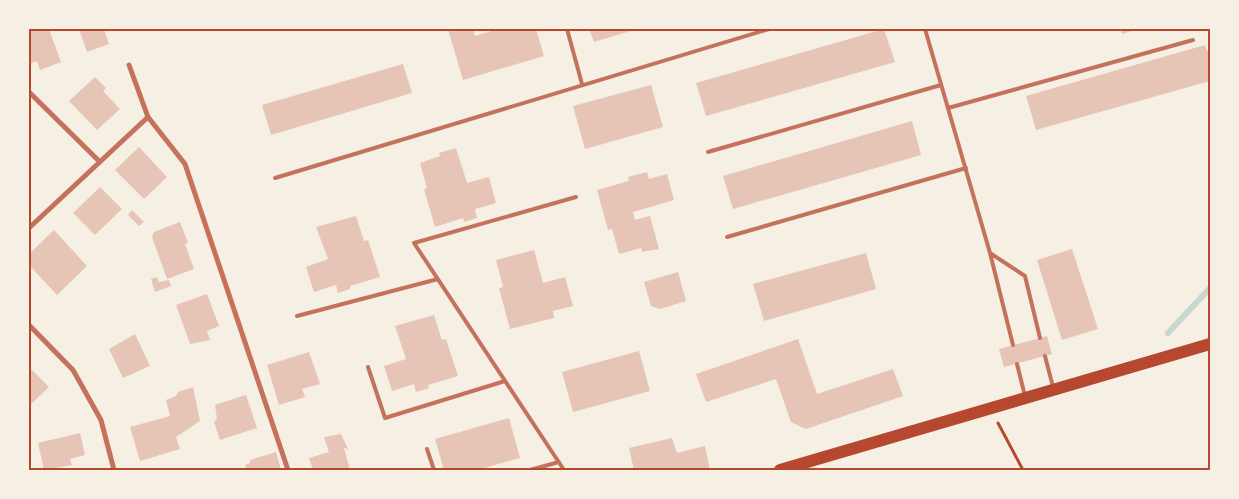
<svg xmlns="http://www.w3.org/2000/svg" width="1239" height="499" viewBox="0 0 1239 499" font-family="'Public Sans',sans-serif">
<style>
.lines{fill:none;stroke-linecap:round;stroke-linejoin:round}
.stream{stroke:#c9d6d2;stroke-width:6}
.building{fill:#e6c5b7}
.path{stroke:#b5482f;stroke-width:3}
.service{stroke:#c5725c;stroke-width:4}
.minor{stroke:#c5725c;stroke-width:5}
.primary{stroke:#b5482f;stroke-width:12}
.neatline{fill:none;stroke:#b5482f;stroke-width:2}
</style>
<rect width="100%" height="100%" fill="#f6efe4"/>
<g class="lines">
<path class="stream" d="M 1168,333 L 1210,288"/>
</g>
<path class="building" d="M 29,29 L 49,29 L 61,62 L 40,70 L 37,61 L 29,64 Z
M 79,29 L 104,29 L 109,44 L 87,52 Z
M 448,29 L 473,29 L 475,36 L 498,29 L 536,29 L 544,56 L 463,80 Z
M 589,29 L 637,29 L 594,42 Z
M 884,29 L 895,62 L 706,116 L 696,83 Z
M 1120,29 L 1138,29 L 1122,34 Z
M 1205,45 L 1207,51 L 1210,50 L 1210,81 L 1036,130 L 1026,96 Z
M 403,64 L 412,93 L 271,135 L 262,105 Z
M 95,77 L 106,88 L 103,91 L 120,109 L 97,130 L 69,101 Z
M 651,85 L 663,127 L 585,149 L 573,106 Z
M 912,121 L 921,155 L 733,209 L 723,176 Z
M 139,147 L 167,177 L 144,199 L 115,170 Z
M 456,148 L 467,183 L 489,177 L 496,203 L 475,209 L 477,218 L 464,222 L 463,218 L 435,227 L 424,189 L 427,188 L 420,163 L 440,156 L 439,153 Z
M 647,172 L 649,179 L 667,174 L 674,200 L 633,212 L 635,220 L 650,216 L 659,249 L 642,252 L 641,248 L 619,254 L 612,229 L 608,230 L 597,190 L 629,181 L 628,177 Z
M 100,187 L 122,209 L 95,235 L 73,213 Z
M 132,210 L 144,222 L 139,226 L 128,215 Z
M 356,216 L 364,241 L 368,240 L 380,277 L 350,286 L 350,289 L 338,293 L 336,285 L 314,292 L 306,267 L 328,259 L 316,227 Z
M 180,222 L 188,243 L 185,244 L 194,269 L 167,279 L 152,237 L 154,232 Z
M 54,230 L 87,266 L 57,295 L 29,265 L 29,254 Z
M 1072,249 L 1098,329 L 1062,340 L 1037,260 Z
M 534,250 L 543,283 L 565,277 L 573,306 L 553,311 L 554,318 L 510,329 L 499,288 L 503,287 L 496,260 Z
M 866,253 L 876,289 L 764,321 L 753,284 Z
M 678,272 L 686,301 L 660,309 L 651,306 L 644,282 Z
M 157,277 L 159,282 L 169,280 L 171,286 L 155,292 L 151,279 Z
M 207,294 L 219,326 L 207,331 L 210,340 L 190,344 L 176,305 Z
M 434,315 L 442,340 L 446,339 L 458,376 L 428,385 L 429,388 L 416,392 L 414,384 L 392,391 L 384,366 L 406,359 L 395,326 Z
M 135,334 L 150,366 L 123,378 L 109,349 Z
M 1047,336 L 1052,354 L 1004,367 L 999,349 Z
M 798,339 L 817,394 L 893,369 L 903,396 L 806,429 L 791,422 L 776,379 L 706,402 L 696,374 Z
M 639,351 L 650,391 L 573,412 L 562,372 Z
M 309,352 L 320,384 L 302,389 L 305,397 L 279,405 L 267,365 Z
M 29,367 L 49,387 L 29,406 Z
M 193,387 L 200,421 L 176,437 L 180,449 L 140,461 L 130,427 L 170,416 L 166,400 L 176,396 L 178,392 Z
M 246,395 L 257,428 L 220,440 L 214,422 L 217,419 L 215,405 Z
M 509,418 L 520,458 L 477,470 L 444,470 L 435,439 Z
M 80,433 L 85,455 L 70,459 L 72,465 L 44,470 L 38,443 Z
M 341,434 L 348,449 L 344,448 L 350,470 L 313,470 L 309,458 L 329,452 L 324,437 Z
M 672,438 L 677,453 L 705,446 L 710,470 L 634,470 L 629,448 Z
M 276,452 L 281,470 L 247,470 L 245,465 L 250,463 L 250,460 Z"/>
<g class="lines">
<path class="path" d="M 998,423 L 1023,470"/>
<path class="service" d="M 567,29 L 582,84
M 925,29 L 990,253 L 1013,345
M 948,108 L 1193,40
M 708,152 L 941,85
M 275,178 L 769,29
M 727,237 L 966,168
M 990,253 L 1025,276 L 1040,338
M 297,316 L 438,279
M 1045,356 L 1053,387
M 1017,364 L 1025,396
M 368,367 L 385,418 L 505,381
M 427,449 L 434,470
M 530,470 L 559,462
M 564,470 L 414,243 L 576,197"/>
<path class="minor" d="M 129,65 L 148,117 L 185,164 L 288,470
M 29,92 L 100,162
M 29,228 L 148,117
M 29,325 L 73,370 L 101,420 L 114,470"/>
<path class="primary" d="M 780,470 L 1210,344"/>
</g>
<rect width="1239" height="499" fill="none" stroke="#f6efe4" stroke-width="60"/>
<rect x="30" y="30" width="1179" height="439" class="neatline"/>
</svg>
